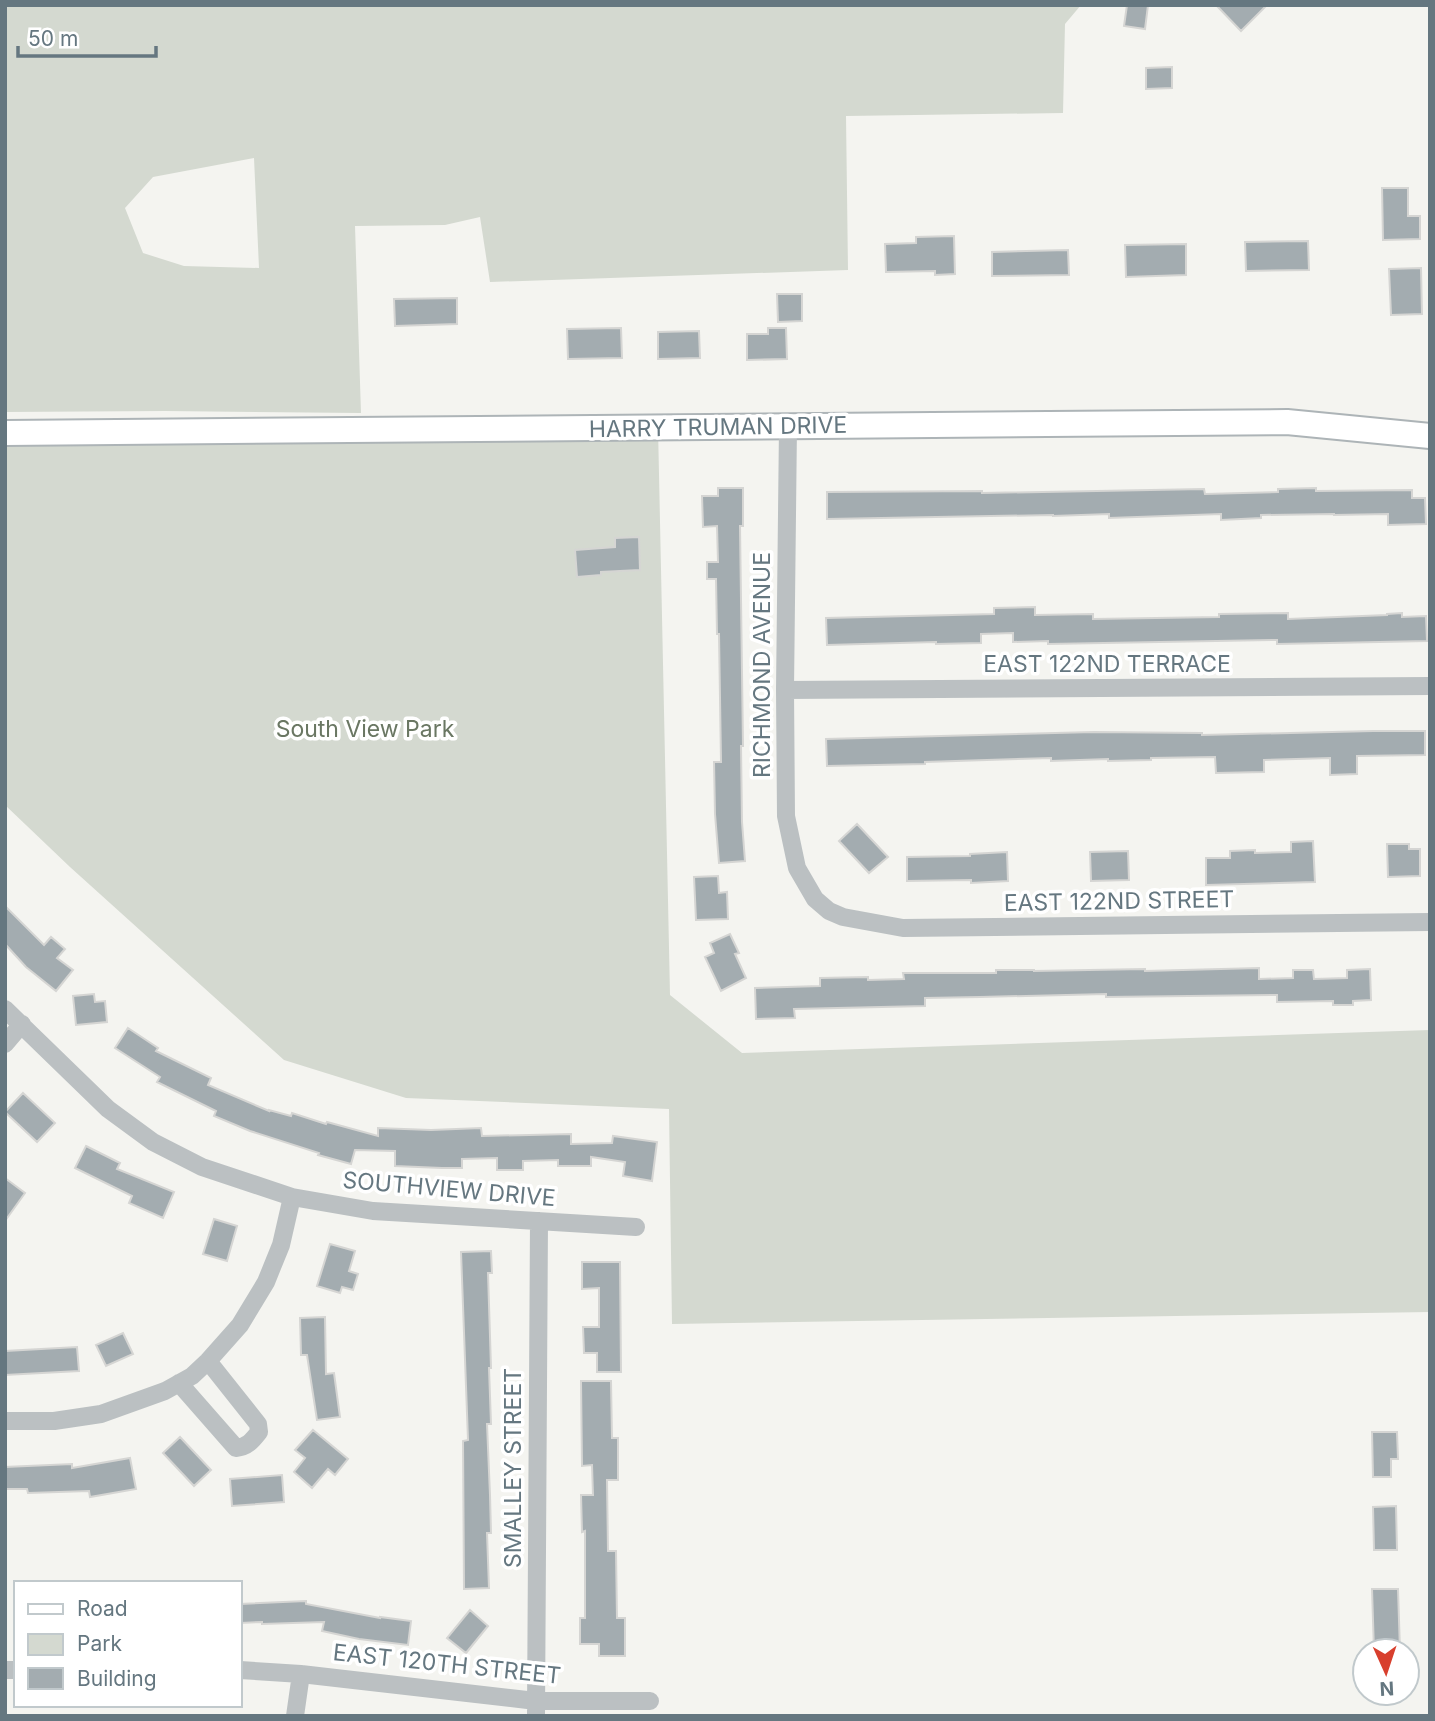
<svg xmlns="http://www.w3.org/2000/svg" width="1435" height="1721" viewBox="0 0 1435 1721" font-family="Inter,sans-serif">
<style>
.green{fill:#d4d9d0;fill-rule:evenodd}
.building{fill:#a3acb0;stroke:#d5d5d3;stroke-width:2}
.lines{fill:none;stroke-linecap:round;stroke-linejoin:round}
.secondary-casing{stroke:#adb4b7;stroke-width:28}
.minor{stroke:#bbc0c2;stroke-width:18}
.secondary{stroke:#fff;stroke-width:24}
.labels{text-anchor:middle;stroke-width:7;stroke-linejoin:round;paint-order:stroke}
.street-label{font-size:23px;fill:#657780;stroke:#fff}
.park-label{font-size:23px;fill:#6a7763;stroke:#fff}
</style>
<rect width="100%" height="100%" fill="#f4f4f0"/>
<path class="green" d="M 5,5 L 1081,5 L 1065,24 L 1063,113 L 846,116 L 848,270 L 490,282 L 480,217 L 445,225 L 355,226 L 361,413 L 165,411 L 5,412 ZM 254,158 L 259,268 L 184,266 L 143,253 L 125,208 L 153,177 Z
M 658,427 L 670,995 L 742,1053 L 1430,1030 L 1430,1312 L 672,1324 L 669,1109 L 406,1098 L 284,1060 L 70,867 L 5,805 L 5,433 Z"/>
<path class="building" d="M 1127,5 L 1148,5 L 1145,29 L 1124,26 Z
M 1216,5 L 1267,5 L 1241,31 Z
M 1172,67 L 1172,88 L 1146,89 L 1146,68 Z
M 1382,188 L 1408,188 L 1408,216 L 1420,216 L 1420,239 L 1383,240 Z
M 954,236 L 955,274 L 935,275 L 935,271 L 886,272 L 885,244 L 916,243 L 916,237 Z
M 1308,241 L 1309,270 L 1246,271 L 1245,242 Z
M 1186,244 L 1186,275 L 1126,277 L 1125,245 Z
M 1068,250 L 1069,275 L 992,276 L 992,252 Z
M 1421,268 L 1422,314 L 1391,315 L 1389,269 Z
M 777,294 L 802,294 L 802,321 L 778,322 Z
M 457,298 L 457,324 L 395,326 L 394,299 Z
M 621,328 L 622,358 L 568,359 L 567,329 Z
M 768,328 L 786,328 L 787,359 L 747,360 L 747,334 L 768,334 Z
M 699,331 L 700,358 L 658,359 L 658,332 Z
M 718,488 L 743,488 L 743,526 L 740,526 L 743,746 L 741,746 L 742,822 L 745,861 L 719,863 L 715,814 L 714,762 L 721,762 L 719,634 L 717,634 L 716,579 L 707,579 L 707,562 L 718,562 L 717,526 L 703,527 L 702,496 L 718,496 Z
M 1316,488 L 1316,491 L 1412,490 L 1412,498 L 1425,498 L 1426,524 L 1388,525 L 1388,514 L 1334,515 L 1334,514 L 1261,515 L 1261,518 L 1221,520 L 1221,514 L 1109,518 L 1109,514 L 1053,516 L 1053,515 L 827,519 L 827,492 L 982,491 L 982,493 L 1204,489 L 1205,494 L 1278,492 L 1278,489 Z
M 639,537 L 640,570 L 601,572 L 601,575 L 577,577 L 575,550 L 615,547 L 615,538 Z
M 1035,607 L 1035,615 L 1093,614 L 1093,619 L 1219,617 L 1219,614 L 1288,613 L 1288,619 L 1387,615 L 1387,614 L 1402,613 L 1402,617 L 1426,616 L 1427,641 L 1330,643 L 1277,644 L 1277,640 L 1048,644 L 1048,641 L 1013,642 L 1013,633 L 981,634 L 981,643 L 936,644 L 936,642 L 827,645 L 826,618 L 994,614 L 994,608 Z
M 1373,731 L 1425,731 L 1425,755 L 1357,756 L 1357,774 L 1330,775 L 1330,758 L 1264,760 L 1264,772 L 1216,773 L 1215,757 L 1151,758 L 1151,760 L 1108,761 L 1108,759 L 1051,761 L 1051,758 L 925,762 L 925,764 L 827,766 L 826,739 L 1094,732 L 1202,733 L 1202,735 Z
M 857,824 L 888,857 L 869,873 L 839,841 Z
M 1313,841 L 1315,882 L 1206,885 L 1206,858 L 1230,858 L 1230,851 L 1255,850 L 1255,853 L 1291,852 L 1291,842 Z
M 1387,844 L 1409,844 L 1409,849 L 1420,849 L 1420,876 L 1388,877 Z
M 1128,851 L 1129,880 L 1091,881 L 1090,852 Z
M 1007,852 L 1008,881 L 971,883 L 971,880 L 907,881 L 907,857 L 970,856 L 970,854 Z
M 718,876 L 719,893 L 727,892 L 728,919 L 696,920 L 694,877 Z
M 5,906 L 44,945 L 51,937 L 65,949 L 57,958 L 73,970 L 56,991 L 26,967 L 5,944 Z
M 730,934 L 739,953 L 735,954 L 746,978 L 721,991 L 705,957 L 714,953 L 710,943 Z
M 1259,968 L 1259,979 L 1293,978 L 1293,970 L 1313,970 L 1314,979 L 1347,978 L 1347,970 L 1370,969 L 1371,1000 L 1353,1001 L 1353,1005 L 1333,1005 L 1333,1001 L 1277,1002 L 1277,995 L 1106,997 L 1106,994 L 980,997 L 925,998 L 925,1006 L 794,1009 L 795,1018 L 756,1019 L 755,988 L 820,986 L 820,978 L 868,977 L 868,980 L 904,979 L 903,973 L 996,973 L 996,970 L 1034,970 L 1034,971 L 1145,969 L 1145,971 Z
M 94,994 L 95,1002 L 105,1001 L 107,1022 L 76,1025 L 73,996 Z
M 128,1028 L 158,1048 L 156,1051 L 211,1078 L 208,1085 L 269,1111 L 269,1110 L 291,1116 L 292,1113 L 326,1124 L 327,1122 L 378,1136 L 378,1128 L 431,1130 L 481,1128 L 482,1136 L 571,1134 L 571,1144 L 612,1143 L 613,1136 L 657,1142 L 652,1181 L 623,1176 L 625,1162 L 591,1157 L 591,1166 L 558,1166 L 558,1160 L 523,1161 L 523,1170 L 497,1170 L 497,1158 L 462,1159 L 462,1168 L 442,1168 L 395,1166 L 395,1151 L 355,1150 L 351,1164 L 318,1155 L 319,1153 L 250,1131 L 214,1116 L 216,1111 L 157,1082 L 160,1077 L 115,1048 Z
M 23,1093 L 55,1123 L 37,1142 L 5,1112 Z
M 86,1146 L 120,1163 L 117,1169 L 174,1192 L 163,1218 L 129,1203 L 132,1196 L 75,1168 Z
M 5,1178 L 25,1193 L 5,1221 Z
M 214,1219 L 237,1226 L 227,1261 L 203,1254 Z
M 330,1244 L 355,1251 L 349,1271 L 358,1274 L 353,1290 L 342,1287 L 340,1293 L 317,1286 Z
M 491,1251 L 492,1273 L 488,1273 L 491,1368 L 489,1368 L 491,1424 L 487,1424 L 490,1495 L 491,1533 L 487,1533 L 489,1588 L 464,1589 L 463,1441 L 468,1440 L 461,1252 Z
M 582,1262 L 620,1262 L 621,1372 L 597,1372 L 597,1353 L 584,1353 L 583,1327 L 599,1327 L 599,1288 L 582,1289 Z
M 325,1317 L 326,1374 L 334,1373 L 340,1417 L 317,1420 L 307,1355 L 301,1355 L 300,1318 Z
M 123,1333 L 133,1354 L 106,1366 L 96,1345 Z
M 77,1347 L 79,1371 L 5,1375 L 5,1351 Z
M 581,1381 L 611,1381 L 612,1438 L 618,1438 L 618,1480 L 607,1480 L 608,1551 L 616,1551 L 617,1618 L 625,1618 L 625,1656 L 599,1656 L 599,1644 L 580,1644 L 580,1618 L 585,1618 L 585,1531 L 582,1532 L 581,1495 L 593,1495 L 592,1465 L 582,1466 Z
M 313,1430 L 348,1459 L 335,1475 L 328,1469 L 312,1488 L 294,1472 L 305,1458 L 295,1450 Z
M 1372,1432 L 1397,1432 L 1398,1459 L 1391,1459 L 1391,1477 L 1373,1477 Z
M 180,1437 L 211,1470 L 194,1486 L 163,1453 Z
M 130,1458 L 136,1489 L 90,1497 L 89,1491 L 28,1493 L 27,1489 L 5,1489 L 5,1467 L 72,1464 L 72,1468 Z
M 282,1475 L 284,1502 L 232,1506 L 230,1479 Z
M 1396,1506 L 1397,1550 L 1374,1550 L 1373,1507 Z
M 1372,1589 L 1398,1589 L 1400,1651 L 1374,1651 Z
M 306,1601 L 306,1604 L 380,1618 L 380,1617 L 411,1621 L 408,1645 L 359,1639 L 322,1631 L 324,1622 L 262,1624 L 262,1622 L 240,1623 L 240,1604 Z
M 470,1610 L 488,1626 L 466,1653 L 447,1638 Z"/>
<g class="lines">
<g class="secondary-casing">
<path id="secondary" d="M 5,433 L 1287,422 L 1430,436"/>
</g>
<path class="minor" d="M 788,426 L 785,690 L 786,816 L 797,868 L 815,899 L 829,911 L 843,917 L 903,928 L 1430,922
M 785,690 L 1430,686
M 5,1009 L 108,1109 L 153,1142 L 202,1167 L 292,1197 L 373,1211 L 636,1227
M 5,1044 L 22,1024
M 179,1383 L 236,1448 C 247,1447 252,1441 259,1432 L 258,1424 L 208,1361
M 5,1421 L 54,1421 L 101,1414 L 165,1391 L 192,1376 L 208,1361 L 240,1325 L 266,1282 L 281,1245 L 292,1197
M 5,1670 L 16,1670
M 240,1670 L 301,1674 L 536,1701 L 650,1701
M 295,1716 L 301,1674
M 536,1716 L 539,1221"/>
<use href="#secondary" class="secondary"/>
</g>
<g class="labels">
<g class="street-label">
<text transform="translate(718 427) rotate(-1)" y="8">HARRY TRUMAN DRIVE</text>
<text x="1107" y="672">EAST 122ND TERRACE</text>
<text transform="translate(762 665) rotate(-90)" y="8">RICHMOND AVENUE</text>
<text transform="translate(1119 901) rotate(-1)" y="8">EAST 122ND STREET</text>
<text transform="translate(449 1189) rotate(5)" y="8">SOUTHVIEW DRIVE</text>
<text transform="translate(513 1468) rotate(-90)" y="8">SMALLEY STREET</text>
<text transform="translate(447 1664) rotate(6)" y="8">EAST 120TH STREET</text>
</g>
<g class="park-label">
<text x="365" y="737">South View Park</text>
</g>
</g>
<rect width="1435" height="1721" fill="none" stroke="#657780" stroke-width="14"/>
<rect x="14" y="1581" width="228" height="126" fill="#ffffff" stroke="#c1c9cc" stroke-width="2"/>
<rect x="28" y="1604" width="35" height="10" fill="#ffffff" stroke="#c1c9cc" stroke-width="2"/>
<text x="77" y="1616" font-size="21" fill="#657780">Road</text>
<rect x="28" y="1634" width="35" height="21" fill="#d4d9d0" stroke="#c1c9cc" stroke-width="2"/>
<text x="77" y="1651" font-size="21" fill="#657780">Park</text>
<rect x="28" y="1668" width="35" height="21" fill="#a3acb0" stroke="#c1c9cc" stroke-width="2"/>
<text x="77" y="1686" font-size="21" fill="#657780">Building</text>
<g transform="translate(1386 1672) rotate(177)"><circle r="33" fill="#ffffff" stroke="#c1c9cc" stroke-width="2"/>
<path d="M0-5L12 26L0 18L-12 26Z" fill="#d83f2d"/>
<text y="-10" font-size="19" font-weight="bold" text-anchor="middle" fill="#657780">N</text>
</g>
<path d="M18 46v10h138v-10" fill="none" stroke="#657780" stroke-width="3.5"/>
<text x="28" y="46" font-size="21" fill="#657780" stroke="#ffffff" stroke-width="5" paint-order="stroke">50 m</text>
</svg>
